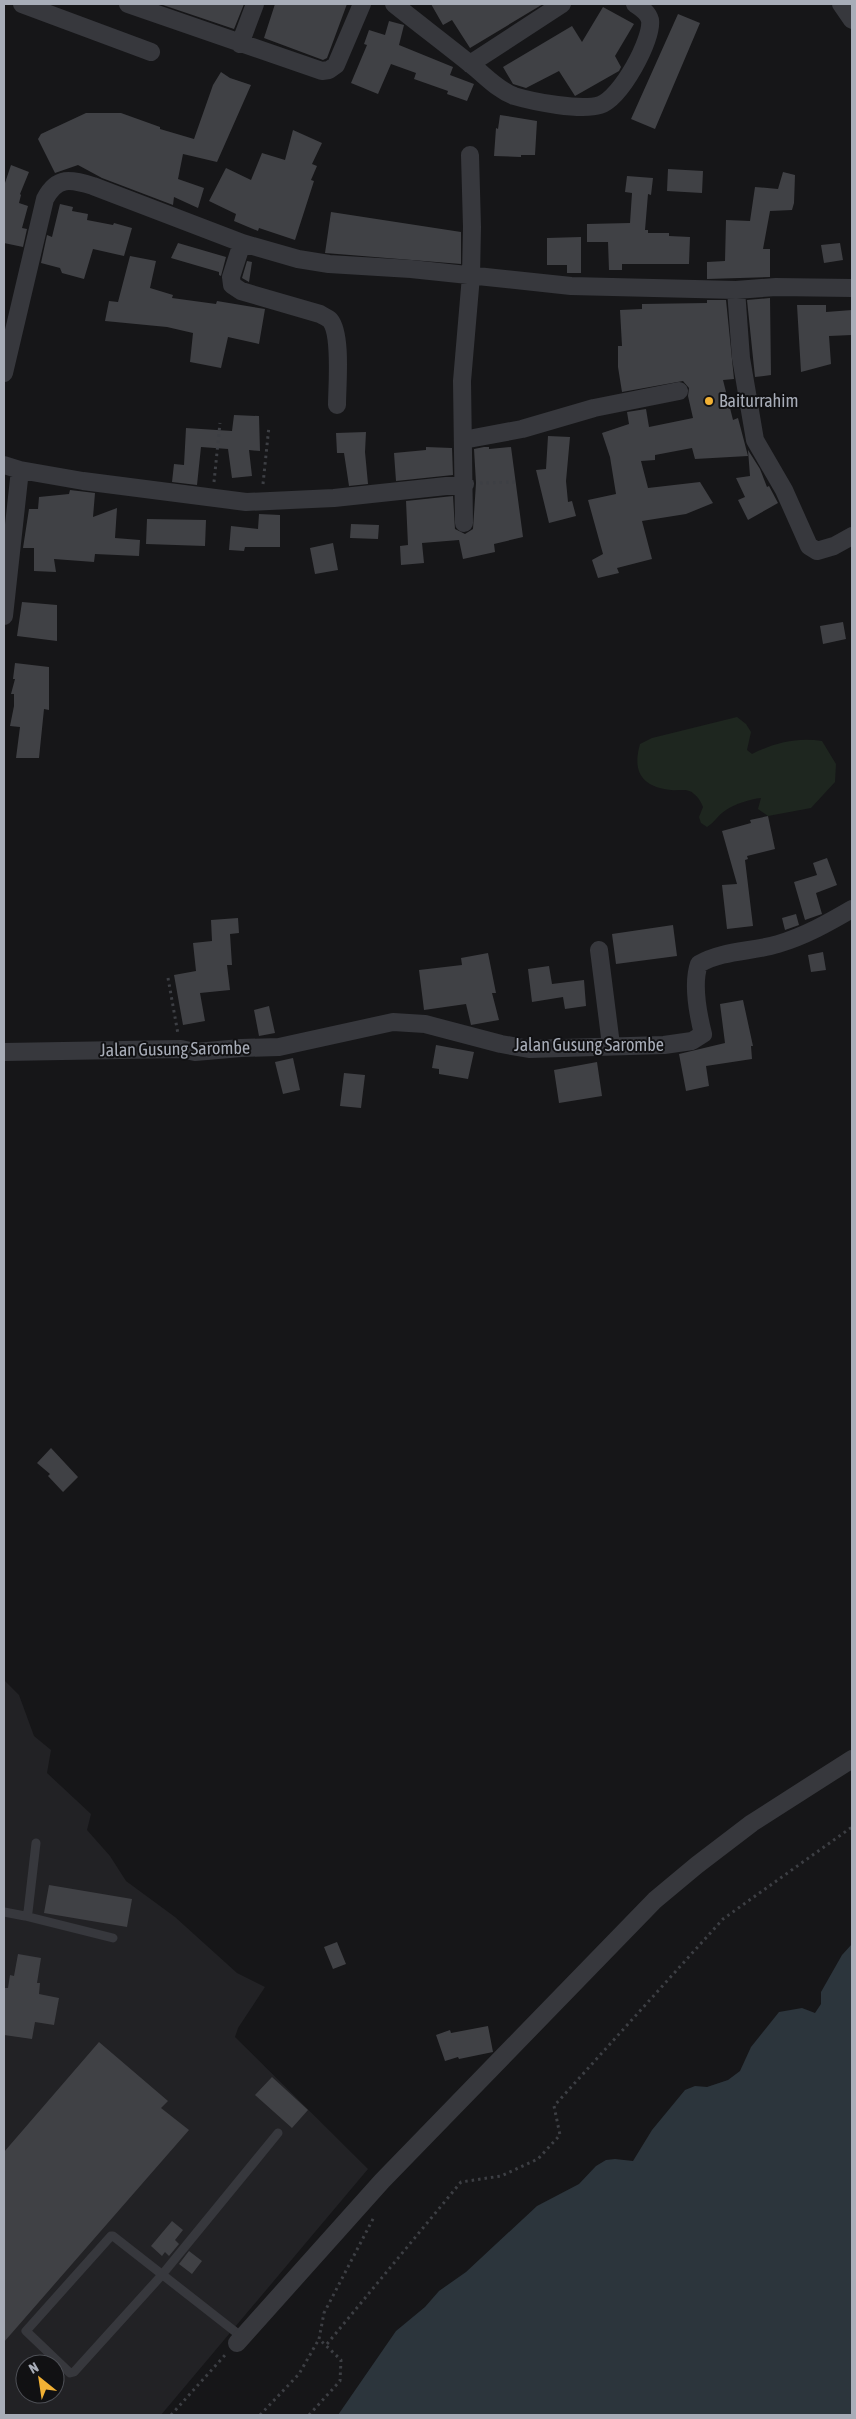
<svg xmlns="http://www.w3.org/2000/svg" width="856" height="2419" viewBox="0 0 856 2419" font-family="'Asap Condensed',sans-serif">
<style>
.built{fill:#222225;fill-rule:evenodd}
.green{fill:#1e261f}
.water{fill:#2c353c}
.building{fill:#404145}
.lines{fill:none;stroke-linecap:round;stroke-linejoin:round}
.path{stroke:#3d3f44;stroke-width:3;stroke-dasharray:2.5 4;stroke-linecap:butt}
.lane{stroke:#37383d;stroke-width:9}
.street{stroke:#37383d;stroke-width:18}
.poi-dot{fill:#f2b134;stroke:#111113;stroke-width:2}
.labels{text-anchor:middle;stroke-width:4;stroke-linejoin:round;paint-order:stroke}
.poi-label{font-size:18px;fill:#a8adb8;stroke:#111113;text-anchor:start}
.street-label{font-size:18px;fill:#a8adb8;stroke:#111113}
</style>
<rect width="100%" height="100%" fill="#161618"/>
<path class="built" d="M 4,1680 L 19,1695 L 34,1736 L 51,1750 L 47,1773 L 91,1814 L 87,1830 L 110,1856 L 126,1881 L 175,1917 L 237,1973 L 265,1987 L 238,2028 L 235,2037 L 368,2169 L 161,2415 L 4,2415 ZM 25,2364 L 55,2364 L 55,2394 L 25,2394 Z"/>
<path class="green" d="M 737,717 L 746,724 L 751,732 L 747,750 L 752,754 C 774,743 797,737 822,741 L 836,764 L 835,782 L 811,808 L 768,816 L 758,809 L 761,798 C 750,799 735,804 726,810 C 718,815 715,822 707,827 L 701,823 L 699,817 L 703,807 C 701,802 699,798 694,794 C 688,788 679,791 671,790 C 642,787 632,772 640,744 L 652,738 Z"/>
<path class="water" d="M 852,1944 L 852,2415 L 338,2415 L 396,2331 L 425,2307 L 439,2291 L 466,2272 L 537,2206 L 579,2184 L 596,2166 L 606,2160 L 615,2159 L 633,2161 L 652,2130 L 685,2090 L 695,2086 L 707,2087 L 728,2080 L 740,2071 L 751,2047 L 779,2012 L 802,2008 L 815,2013 L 821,2004 L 821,1992 L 842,1955 Z"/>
<path class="building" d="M 160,4 L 244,4 L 234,29 Z
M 275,4 L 347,4 L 327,58 L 323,60 L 264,38 Z
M 431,4 L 543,4 L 470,48 L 452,20 L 443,25 Z
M 603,7 L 634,24 L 615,56 L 621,67 L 619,71 L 575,96 L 559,71 L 526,88 L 513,84 L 503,67 L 572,26 L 582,42 Z
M 678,14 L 700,23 L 655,129 L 631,119 Z
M 389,21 L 404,25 L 399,45 L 453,67 L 450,75 L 474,84 L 467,101 L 447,94 L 448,91 L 414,79 L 416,73 L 391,64 L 378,94 L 351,83 L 367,45 L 364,44 L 369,30 L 385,35 Z
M 221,72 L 230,78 L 251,85 L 217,162 L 183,154 L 178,179 L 204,188 L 198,208 L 174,197 L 173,205 L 102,178 L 78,165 L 55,173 L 38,139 L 41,134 L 86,113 L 121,113 L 160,127 L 160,129 L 194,139 L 213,85 Z
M 500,115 L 537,121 L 535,155 L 521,155 L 521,157 L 494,156 L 496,128 L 498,129 Z
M 293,130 L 322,143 L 312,164 L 317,166 L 311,180 L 314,181 L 295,240 L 259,228 L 258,231 L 234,221 L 236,214 L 209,201 L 226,168 L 251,180 L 262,153 L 285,160 Z
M 11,165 L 29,172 L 20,194 L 21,195 L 19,203 L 28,206 L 22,228 L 27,229 L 23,247 L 4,243 L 4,186 Z
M 668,169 L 703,171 L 702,193 L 667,191 Z
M 783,172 L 795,175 L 794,203 L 792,210 L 770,211 L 763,249 L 770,249 L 770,277 L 707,279 L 707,262 L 725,261 L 726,220 L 750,221 L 755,187 L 778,189 Z
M 627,176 L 653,178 L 651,195 L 648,194 L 645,230 L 648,230 L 648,233 L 669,233 L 669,236 L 690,237 L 689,264 L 622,264 L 622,270 L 609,270 L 608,242 L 587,242 L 587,224 L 630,223 L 632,193 L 625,192 Z
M 60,204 L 73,207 L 72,211 L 88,214 L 87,220 L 113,225 L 114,223 L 132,228 L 124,256 L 93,249 L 84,279 L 62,273 L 60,268 L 41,263 L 47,235 L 52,237 Z
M 331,212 L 461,232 L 461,264 L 325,253 Z
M 581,237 L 581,273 L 567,273 L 567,265 L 547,265 L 547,238 Z
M 178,243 L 226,257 L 221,276 L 219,275 L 219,272 L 171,258 Z
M 840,243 L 843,260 L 824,263 L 821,245 Z
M 130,256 L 156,261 L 150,288 L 173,295 L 172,298 L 216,304 L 217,301 L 265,309 L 259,344 L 228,337 L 221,368 L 190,362 L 193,333 L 167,327 L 105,321 L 109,301 L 118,302 Z
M 247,261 L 252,262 L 249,282 L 242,278 Z
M 770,298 L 771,375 L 755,377 L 747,300 Z
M 707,300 L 726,300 L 734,379 L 723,380 L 733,420 L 738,418 L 748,456 L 695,459 L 692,448 L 655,455 L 655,460 L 641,461 L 648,488 L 700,482 L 713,503 L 686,514 L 642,521 L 652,559 L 617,568 L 619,573 L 598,578 L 592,560 L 603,554 L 588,500 L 616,494 L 610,457 L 602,433 L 629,424 L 627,412 L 646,409 L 649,427 L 693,418 L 688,396 L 689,388 L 683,381 L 622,392 L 618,367 L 618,346 L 622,346 L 620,310 L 642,309 L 642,304 L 707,303 Z
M 797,305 L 826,305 L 826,312 L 852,310 L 852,335 L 829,336 L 831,364 L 801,372 Z
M 234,415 L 259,416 L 260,451 L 249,450 L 252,476 L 232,478 L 228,449 L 201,447 L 197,485 L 172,482 L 174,464 L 184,465 L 186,428 L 232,431 Z
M 366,432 L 365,452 L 368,484 L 349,486 L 344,453 L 337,453 L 336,433 Z
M 548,436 L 570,437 L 566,481 L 568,502 L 572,501 L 576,516 L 549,523 L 536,470 L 546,469 Z
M 426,447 L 452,448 L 453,475 L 396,481 L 394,453 L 426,450 Z
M 484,447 L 489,447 L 489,449 L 511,447 L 523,537 L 494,544 L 495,552 L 463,559 L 459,540 L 422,543 L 424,563 L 401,565 L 400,546 L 408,545 L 406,501 L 453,496 L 455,529 L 465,534 L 473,529 L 476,483 L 474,449 Z
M 748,450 L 760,469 L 767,487 L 769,486 L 778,503 L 748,520 L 738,500 L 745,497 L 736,478 L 750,476 Z
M 70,490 L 95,493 L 93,517 L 117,508 L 115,538 L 140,540 L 139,556 L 95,554 L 94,562 L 54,559 L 56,572 L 34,571 L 34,548 L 23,548 L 29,509 L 38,509 L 39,497 L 69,494 Z
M 259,514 L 280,515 L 280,547 L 245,547 L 244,551 L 229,550 L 231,526 L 258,529 Z
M 147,519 L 206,520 L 205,546 L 146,544 Z
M 351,524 L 379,525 L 378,539 L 350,538 Z
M 333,543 L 338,570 L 315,574 L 310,548 Z
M 22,602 L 57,605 L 57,641 L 17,636 Z
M 843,622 L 846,639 L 823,644 L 820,626 Z
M 15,663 L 49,667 L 49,710 L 44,709 L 39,758 L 16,758 L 20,727 L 10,726 L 14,706 L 14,694 L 11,694 L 15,679 L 13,679 Z
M 768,816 L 775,849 L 747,856 L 748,859 L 745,860 L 753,926 L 727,929 L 722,885 L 737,884 L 722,831 L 751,823 L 750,820 Z
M 827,858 L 837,885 L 816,893 L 822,914 L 805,920 L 794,882 L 817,875 L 813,863 Z
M 796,914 L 799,925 L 785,930 L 782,918 Z
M 238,918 L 239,933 L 230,934 L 232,965 L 227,965 L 230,990 L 200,993 L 205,1021 L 183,1025 L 174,975 L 196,971 L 193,943 L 212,941 L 211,920 Z
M 673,925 L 677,956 L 616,964 L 612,934 Z
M 823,952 L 826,970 L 811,972 L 808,955 Z
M 488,953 L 496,993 L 492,993 L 499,1020 L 471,1025 L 466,1004 L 424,1010 L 419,970 L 462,965 L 461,958 Z
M 549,966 L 552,984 L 584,980 L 586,1006 L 565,1009 L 563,997 L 532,1002 L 528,969 Z
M 743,1000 L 753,1046 L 751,1046 L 752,1059 L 706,1066 L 709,1086 L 686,1091 L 679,1054 L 725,1043 L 720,1004 Z
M 269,1006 L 275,1033 L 259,1036 L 254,1010 Z
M 436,1045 L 474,1052 L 468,1079 L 439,1074 L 439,1069 L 432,1068 Z
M 293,1058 L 300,1090 L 283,1094 L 275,1062 Z
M 597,1062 L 602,1096 L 559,1103 L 554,1070 Z
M 344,1073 L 365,1075 L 361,1108 L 340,1106 Z
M 51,1448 L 78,1477 L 63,1492 L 48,1476 L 50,1474 L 37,1463 Z
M 49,1885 L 132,1899 L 127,1927 L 44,1913 Z
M 337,1942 L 346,1964 L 333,1969 L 324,1947 Z
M 18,1954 L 41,1958 L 37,1983 L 40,1983 L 39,1994 L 59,1998 L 54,2025 L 35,2022 L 32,2039 L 4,2035 L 4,1988 L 8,1988 L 10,1975 L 14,1976 Z
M 488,2026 L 493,2052 L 459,2059 L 458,2057 L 445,2061 L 436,2035 L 450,2030 L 451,2033 Z
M 99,2042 L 168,2101 L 161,2108 L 189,2130 L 4,2342 L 4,2152 Z
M 272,2077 L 308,2110 L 292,2128 L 255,2095 Z
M 172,2221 L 183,2230 L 175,2240 L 179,2244 L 169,2256 L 165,2252 L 162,2256 L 151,2246 Z
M 189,2251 L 202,2261 L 192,2274 L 179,2264 Z"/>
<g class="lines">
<path class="path" d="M 214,482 L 220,423
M 480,483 L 519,482
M 263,484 L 269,426
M 168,978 L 178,1034
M 327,2344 L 461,2182 L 501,2176 L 538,2159 L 560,2135 L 554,2106 L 723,1919 L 852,1827
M 171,2415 L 226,2354
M 260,2415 L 299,2374 L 319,2339
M 309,2415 L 340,2381 L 341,2360 L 319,2339 L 324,2313 L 374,2217"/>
<path class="lane" d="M 4,1912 L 25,1916 L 28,1912 L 36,1843
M 25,1916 L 113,1938
M 242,2337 L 113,2236 L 111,2236 L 26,2331 L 70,2373 L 74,2372 L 161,2276 L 278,2133"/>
<path class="street" d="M 22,4 L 151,52
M 128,4 L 322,71 L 329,70 L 336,65 L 362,4
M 394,4 C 419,24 444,43 469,63 C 484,74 496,89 514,96 C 534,102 581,111 600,105 C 621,98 653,39 650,20 C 648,12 641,8 635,4
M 841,4 L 852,20
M 240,44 L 255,4
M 470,64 L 562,4
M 242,243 L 231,277 L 232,285 L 241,291 L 320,314 C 323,316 328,318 330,320 C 342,334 337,386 337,405
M 736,290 L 741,358 L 755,440 L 784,490 L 809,546 L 817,551 L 834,546 L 852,536
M 4,373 L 45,199 C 57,176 71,179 93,186 L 242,243 L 298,259 L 329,264 L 411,269 L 571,286 L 736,290 L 776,287 L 852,288
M 463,440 L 522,429 L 594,408 L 679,391
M 4,465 L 20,470 L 83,481 L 246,502 L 334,498 L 465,484
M 464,523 L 462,381 L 471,276 L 472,227 L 470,155
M 4,616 L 20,470
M 599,950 L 611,1045
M 4,1052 L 181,1049 L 195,1052 L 241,1048 L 279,1047 L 393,1022 L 425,1024 L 501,1044 L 529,1049 L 664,1045 L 692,1041 L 703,1034 C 698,1014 692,984 699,964 C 723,950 752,952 778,944 C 805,936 828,923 852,909
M 237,2343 L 382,2181 L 655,1900 L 697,1865 L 752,1823 L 852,1759"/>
</g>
<circle class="poi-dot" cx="709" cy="401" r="5"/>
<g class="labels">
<g class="poi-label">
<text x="719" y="407">Baiturrahim</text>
</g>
<g class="street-label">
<text x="589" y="1051">Jalan Gusung Sarombe</text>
<text transform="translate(175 1049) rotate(-1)" y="6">Jalan Gusung Sarombe</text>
</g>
</g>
<rect width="856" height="2419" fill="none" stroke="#a8adb8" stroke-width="10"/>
<g transform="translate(40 2379) rotate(330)"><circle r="24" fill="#111113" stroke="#4d4f55"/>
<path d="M0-4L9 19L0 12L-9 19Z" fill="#f2b134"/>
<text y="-8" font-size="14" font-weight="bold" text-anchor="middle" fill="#a8adb8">N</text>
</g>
</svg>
